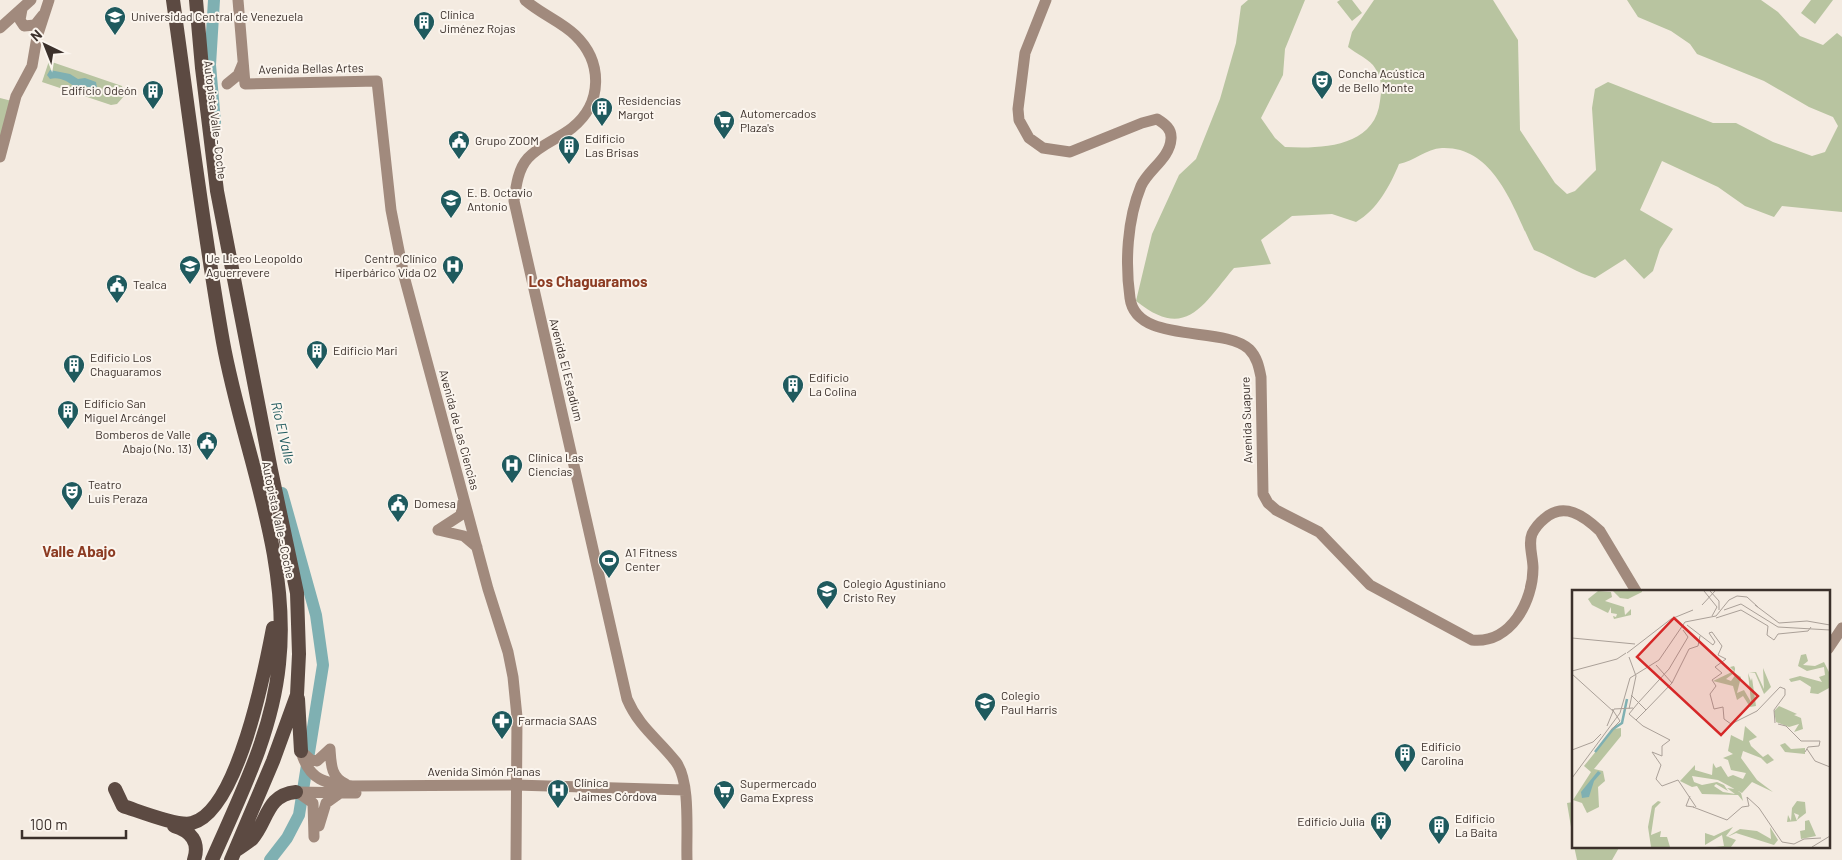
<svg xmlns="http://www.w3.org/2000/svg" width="1842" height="860" viewBox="0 0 1842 860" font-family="Barlow,sans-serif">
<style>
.green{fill:#b8c4a0}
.water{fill:#7fb0b2}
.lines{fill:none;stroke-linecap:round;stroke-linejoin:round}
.river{stroke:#7fb0b2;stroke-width:12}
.secondary{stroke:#a18a7d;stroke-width:11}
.highway{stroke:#5c4a42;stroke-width:14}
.labels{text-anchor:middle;stroke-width:4;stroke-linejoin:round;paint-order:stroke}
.poi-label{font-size:12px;fill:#3b302b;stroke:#fbf5ee;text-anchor:start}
.street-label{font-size:12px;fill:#3b302b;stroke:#fbf5ee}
.water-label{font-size:14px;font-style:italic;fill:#1f5a5e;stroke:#fbf5ee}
.quarter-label{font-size:15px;font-weight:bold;fill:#8c3b22;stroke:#fbf5ee}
.inset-river{fill:none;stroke:#7fb0b2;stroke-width:2.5}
.inset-road{fill:none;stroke:#aaa098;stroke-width:1}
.view{fill:#d62828;fill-opacity:0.15;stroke:#d62828;stroke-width:2.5}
.inset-edge{fill:none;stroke:#3b302b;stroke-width:2.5}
</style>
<rect width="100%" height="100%" fill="#f4ebe1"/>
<path class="green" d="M 1248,0 L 1305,0 L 1285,49 L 1283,75 L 1261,118 L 1275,138 L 1285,147 C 1322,149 1375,147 1380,101 C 1382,88 1382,79 1375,68 C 1371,60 1355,53 1348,47 L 1352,32 L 1374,0 L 1493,0 L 1518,40 L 1520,130 L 1555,183 L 1567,194 L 1575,191 L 1596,170 L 1592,108 L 1595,89 L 1608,82 L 1713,123 L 1736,123 L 1773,142 L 1812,156 L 1825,152 L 1838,126 L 1833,117 L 1809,107 L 1764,81 L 1697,54 L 1690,44 L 1671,31 L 1638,17 L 1627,0 L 1761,0 L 1778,12 L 1800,36 L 1823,45 L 1837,33 L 1842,37 L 1842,212 L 1782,206 L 1774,217 L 1745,206 L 1718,187 L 1662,161 L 1640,210 L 1673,229 L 1660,249 L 1653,271 L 1644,279 L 1625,259 L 1595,278 C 1574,272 1555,258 1534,250 C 1514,211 1496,146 1442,148 C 1426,149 1414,161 1399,164 C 1390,186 1377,210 1356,222 L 1332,214 L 1292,216 L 1261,240 L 1271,264 L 1234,268 C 1202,306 1186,341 1136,301 L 1152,234 L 1179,175 L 1196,159 L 1220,99 L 1236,43 L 1241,6 Z
M 1340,0 L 1352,0 L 1362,13 L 1352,21 L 1337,2 Z
M 1811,0 L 1833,0 L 1815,24 L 1801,13 Z
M 49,61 L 122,86 L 125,95 L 117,104 L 111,105 L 42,82 Z
M 0,98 L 12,101 L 0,143 Z
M 1573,802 L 1573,839 L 1567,803 Z
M 1574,846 L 1620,846 L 1612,860 L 1577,860 Z"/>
<path class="water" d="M 50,70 L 70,74 L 78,79 L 85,78 L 96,82 L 97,88 L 92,91 L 86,86 L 75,87 C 69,82 59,76 50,79 L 47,75 Z"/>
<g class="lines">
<path class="river" d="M 214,0 L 210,65 L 215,122
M 270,860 L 287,838 L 299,815 L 323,665 L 316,615 L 282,493"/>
<path class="secondary" d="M 238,0 L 245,84 L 377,81 L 391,210 L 404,276 L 488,589 L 508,652 L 513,677 L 517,717 L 516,860
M 525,0 C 541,14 562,22 575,35 C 603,62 603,103 572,128 C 558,139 541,144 528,158 C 518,169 516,186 514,201 L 627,699 C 639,727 658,739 676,762 C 691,782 686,835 687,860
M 1046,0 L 1025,53 L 1018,109 L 1019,120 L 1029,138 L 1043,148 L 1070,152 L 1142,123 L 1157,119 C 1165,124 1172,129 1171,139 C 1170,158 1148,170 1141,186 C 1127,220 1125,263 1130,298 C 1136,345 1223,325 1249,349 C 1257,357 1259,367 1261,377 L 1263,494 L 1268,503 L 1276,510 L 1319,532 L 1370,585 L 1472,640 C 1511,644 1533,601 1533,568 C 1533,557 1528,544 1532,534 C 1535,528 1539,523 1544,519 C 1564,501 1584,516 1600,531 L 1636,591
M 22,9 L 20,20 L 24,26 L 35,25 L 43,15
M 0,28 L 31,0
M 227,84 L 238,75 L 243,63
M 0,157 L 16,96 L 32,66 L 37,37 L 49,0
M 438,530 L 461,515 L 463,502
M 438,530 L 464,536 L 477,547
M 1828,649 L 1842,628
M 330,749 C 331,764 331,778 346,784
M 301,751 C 309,781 325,783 352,786 L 515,785 L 685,790
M 301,751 L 310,759 L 317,761 L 330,749
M 296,792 L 356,793
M 300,794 L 313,803 L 314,837
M 319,826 L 326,803 L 340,793"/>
<path class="highway" d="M 173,0 C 189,114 203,229 223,342 C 242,448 291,555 279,664 C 272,734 240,796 212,860
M 196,0 L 202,68 L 217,191 L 271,470 L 297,593 L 299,654 L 297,695 L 273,761 L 231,860
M 298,699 L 301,751
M 115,789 L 123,806 C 139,811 178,827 192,823 C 238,811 265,670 273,628
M 174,826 C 191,831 200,842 194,860
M 235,851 C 241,847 247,843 252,839 C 268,821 266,795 296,792"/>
</g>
<defs>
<g id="university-pin" transform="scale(1.125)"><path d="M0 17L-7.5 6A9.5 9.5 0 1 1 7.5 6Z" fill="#1f5a5e" stroke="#fbf5ee"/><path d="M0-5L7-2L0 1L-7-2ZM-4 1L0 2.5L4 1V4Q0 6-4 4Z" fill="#fff"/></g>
<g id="building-pin" transform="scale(1.125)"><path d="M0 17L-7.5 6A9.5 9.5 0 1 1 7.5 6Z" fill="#1f5a5e" stroke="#fbf5ee"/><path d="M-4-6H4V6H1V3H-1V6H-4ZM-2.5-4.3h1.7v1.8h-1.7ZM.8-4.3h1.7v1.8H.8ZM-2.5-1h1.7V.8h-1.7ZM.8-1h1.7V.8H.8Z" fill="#fff"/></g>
<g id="theatre-pin" transform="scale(1.125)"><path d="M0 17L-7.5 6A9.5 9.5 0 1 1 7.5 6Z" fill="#1f5a5e" stroke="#fbf5ee"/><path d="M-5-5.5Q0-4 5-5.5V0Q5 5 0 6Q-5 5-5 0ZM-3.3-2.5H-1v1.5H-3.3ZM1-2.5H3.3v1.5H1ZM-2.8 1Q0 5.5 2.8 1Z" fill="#fff"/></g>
<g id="supermarket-pin" transform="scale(1.125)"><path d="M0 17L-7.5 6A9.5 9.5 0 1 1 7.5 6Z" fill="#1f5a5e" stroke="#fbf5ee"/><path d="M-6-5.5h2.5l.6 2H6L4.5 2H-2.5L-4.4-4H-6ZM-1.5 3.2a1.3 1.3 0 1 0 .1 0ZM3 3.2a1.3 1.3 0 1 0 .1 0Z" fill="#fff"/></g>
<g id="civic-pin" transform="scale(1.125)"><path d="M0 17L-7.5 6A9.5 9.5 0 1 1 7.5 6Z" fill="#1f5a5e" stroke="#fbf5ee"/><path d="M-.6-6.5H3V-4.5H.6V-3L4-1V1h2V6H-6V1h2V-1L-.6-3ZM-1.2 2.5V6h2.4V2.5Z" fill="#fff"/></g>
<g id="school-pin" transform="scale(1.125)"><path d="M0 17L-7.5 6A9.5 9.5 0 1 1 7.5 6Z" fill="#1f5a5e" stroke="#fbf5ee"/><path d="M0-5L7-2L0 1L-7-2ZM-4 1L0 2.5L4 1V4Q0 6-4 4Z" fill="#fff"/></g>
<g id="hospital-pin" transform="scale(1.125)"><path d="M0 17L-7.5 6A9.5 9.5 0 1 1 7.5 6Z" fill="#1f5a5e" stroke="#fbf5ee"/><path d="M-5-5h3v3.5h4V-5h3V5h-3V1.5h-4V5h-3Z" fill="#fff"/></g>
<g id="stadium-pin" transform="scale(1.125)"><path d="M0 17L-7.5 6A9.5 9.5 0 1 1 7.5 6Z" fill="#1f5a5e" stroke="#fbf5ee"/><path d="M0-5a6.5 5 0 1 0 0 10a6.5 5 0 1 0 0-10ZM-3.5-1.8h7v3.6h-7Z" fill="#fff"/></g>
<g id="pharmacy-pin" transform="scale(1.125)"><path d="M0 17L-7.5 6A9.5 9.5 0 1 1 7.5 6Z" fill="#1f5a5e" stroke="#fbf5ee"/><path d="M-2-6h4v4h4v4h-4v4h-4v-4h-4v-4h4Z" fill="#fff"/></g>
</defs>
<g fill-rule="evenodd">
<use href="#university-pin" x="115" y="17"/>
<use href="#building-pin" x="424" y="22"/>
<use href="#theatre-pin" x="1322" y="81"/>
<use href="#building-pin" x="153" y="91"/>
<use href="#building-pin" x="602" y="108"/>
<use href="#supermarket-pin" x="724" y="121"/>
<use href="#civic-pin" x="459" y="141"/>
<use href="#building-pin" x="569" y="146"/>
<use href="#school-pin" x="451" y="200"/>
<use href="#school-pin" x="190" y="266"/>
<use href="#hospital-pin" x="453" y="266"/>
<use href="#civic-pin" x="117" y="285"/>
<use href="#building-pin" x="317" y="351"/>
<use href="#building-pin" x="74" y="365"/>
<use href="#building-pin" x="793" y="385"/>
<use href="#building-pin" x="68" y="411"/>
<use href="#civic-pin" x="207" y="442"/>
<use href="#hospital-pin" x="512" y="465"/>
<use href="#theatre-pin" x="72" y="492"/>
<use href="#civic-pin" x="398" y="504"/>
<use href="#stadium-pin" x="609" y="560"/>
<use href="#school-pin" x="827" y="591"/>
<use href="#school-pin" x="985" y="703"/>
<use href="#pharmacy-pin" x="502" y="721"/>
<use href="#building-pin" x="1405" y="754"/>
<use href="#hospital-pin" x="558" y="790"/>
<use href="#supermarket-pin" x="724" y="791"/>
<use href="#building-pin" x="1381" y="822"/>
<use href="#building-pin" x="1439" y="826"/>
</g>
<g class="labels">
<g class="poi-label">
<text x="440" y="19">Clínica<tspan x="440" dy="14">Jiménez Rojas</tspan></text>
<text x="131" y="21">Universidad Central de Venezuela</text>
<text x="1338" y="78">Concha Acústica<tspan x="1338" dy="14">de Bello Monte</tspan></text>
<text x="137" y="95" text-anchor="end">Edificio Odeón</text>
<text x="618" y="105">Residencias<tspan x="618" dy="14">Margot</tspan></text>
<text x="740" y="118">Automercados<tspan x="740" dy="14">Plaza's</tspan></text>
<text x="585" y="143">Edificio<tspan x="585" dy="14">Las Brisas</tspan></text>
<text x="475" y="145">Grupo ZOOM</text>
<text x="467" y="197">E. B. Octavio<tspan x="467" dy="14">Antonio</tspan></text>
<text x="206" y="263">Ue Liceo Leopoldo<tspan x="206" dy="14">Aguerrevere</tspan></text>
<text x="437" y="263" text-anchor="end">Centro Clínico<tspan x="437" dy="14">Hiperbárico Vida O2</tspan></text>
<text x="133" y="289">Tealca</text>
<text x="333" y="355">Edificio Mari</text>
<text x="90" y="362">Edificio Los<tspan x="90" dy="14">Chaguaramos</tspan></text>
<text x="809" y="382">Edificio<tspan x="809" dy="14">La Colina</tspan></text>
<text x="84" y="408">Edificio San<tspan x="84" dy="14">Miguel Arcángel</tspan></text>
<text x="191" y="439" text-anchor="end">Bomberos de Valle<tspan x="191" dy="14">Abajo (No. 13)</tspan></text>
<text x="528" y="462">Clínica Las<tspan x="528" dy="14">Ciencias</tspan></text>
<text x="88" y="489">Teatro<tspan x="88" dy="14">Luis Peraza</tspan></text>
<text x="414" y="508">Domesa</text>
<text x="625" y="557">A1 Fitness<tspan x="625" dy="14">Center</tspan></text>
<text x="843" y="588">Colegio Agustiniano<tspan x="843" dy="14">Cristo Rey</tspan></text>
<text x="1001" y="700">Colegio<tspan x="1001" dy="14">Paul Harris</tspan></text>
<text x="518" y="725">Farmacia SAAS</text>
<text x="1421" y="751">Edificio<tspan x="1421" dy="14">Carolina</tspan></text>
<text x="574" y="787">Clínica<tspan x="574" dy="14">Jaimes Córdova</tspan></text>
<text x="740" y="788">Supermercado<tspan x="740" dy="14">Gama Express</tspan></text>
<text x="1455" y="823">Edificio<tspan x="1455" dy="14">La Baita</tspan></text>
<text x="1365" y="826" text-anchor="end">Edificio Julia</text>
</g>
<g class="street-label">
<text transform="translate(311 69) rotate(-1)" y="4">Avenida Bellas Artes</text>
<text transform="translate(215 120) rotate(83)" y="4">Autopista Valle - Coche</text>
<text transform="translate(566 370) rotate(76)" y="4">Avenida El Estadium</text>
<text transform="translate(1247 420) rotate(-92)" y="4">Avenida Suapure</text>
<text transform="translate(459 430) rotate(75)" y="4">Avenida de Las Ciencias</text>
<text transform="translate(278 520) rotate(78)" y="4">Autopista Valle - Coche</text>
<text x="484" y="776">Avenida Simón Planas</text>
</g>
<g class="water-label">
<text transform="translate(283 433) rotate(77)" y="5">Río El Valle</text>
</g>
<g class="quarter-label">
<text x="588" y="287">Los Chaguaramos</text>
<text x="79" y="557">Valle Abajo</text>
</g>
</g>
<g transform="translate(1572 590)">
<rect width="258" height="258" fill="#f4ebe1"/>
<path d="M 26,1 L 39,2 L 40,7 L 33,11 L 52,17 L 53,25 L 59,19 L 59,25 L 42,29 L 41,26 L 44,27 L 45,24 L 39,23 L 39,17 L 36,23 L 20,15 L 16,9 ZM 41,1 L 70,1 L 70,2 L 56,9 L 48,8 ZM 234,64 L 236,71 L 231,75 L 243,76 L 252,72 L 257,82 L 257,98 L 246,104 L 238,103 L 239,97 L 228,90 L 219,92 L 217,89 L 228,86 L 250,92 L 247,87 L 253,85 L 252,77 L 235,81 L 226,76 L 229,65 ZM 162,76 L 163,78 L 163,80 L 162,83 L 154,89 L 159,91 L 164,84 L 169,87 L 165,103 L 172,100 L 179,112 L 176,83 L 179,91 L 180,88 L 184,116 L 178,117 L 171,106 L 165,110 L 161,96 L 141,91 L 162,81 L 158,77 ZM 191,78 L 199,97 L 192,104 L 183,83 L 177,83 L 184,82 L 192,99 ZM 207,116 L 225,124 L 222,125 L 229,128 L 231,139 L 222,142 L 227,134 L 217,137 L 204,132 L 202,121 ZM 173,136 L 185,147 L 177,151 L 179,156 L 191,167 L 196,164 L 202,170 L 195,174 L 189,168 L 171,161 L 169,168 L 185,190 L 201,202 L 180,192 L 170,203 L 146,190 L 120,186 L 122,192 L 130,195 L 145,192 L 152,195 L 156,201 L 144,194 L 142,196 L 151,202 L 163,204 L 155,198 L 163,199 L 169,203 L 171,211 L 166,205 L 130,204 L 125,196 L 120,197 L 108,191 L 123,175 L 123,180 L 140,185 L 141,173 L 144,178 L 149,176 L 156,187 L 161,185 L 171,189 L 174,183 L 159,180 L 156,170 L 151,168 L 161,164 L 156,161 L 159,145 L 171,151 ZM 49,138 L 49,146 L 22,179 L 31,181 L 33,191 L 26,197 L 27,217 L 15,223 L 10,213 L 1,210 L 19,182 L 12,176 L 42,139 ZM 213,153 L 219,159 L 233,158 L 233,164 L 213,162 L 208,155 ZM 86,211 L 89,212 L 83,218 L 79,245 L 89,241 L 88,247 L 95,247 L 98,257 L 79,257 L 76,237 L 80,216 ZM 225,211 L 233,212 L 234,223 L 225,230 L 227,225 L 222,223 L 225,231 L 215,232 L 216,225 L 219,231 L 220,218 ZM 237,230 L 244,246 L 229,249 L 228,241 L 233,240 L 233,231 ZM 161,237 L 154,246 L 164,250 L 159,257 L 143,257 L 152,256 L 150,245 L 133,255 L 133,243 L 142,246 ZM 198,237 L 206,250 L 202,255 L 164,243 L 155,247 L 168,239 L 185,241 L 199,249 Z" fill="#b8c4a0"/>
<path d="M 26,181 L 29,183 L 22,191 L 17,207 L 10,208 L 9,202 Z" fill="#7fb0b2"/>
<path class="inset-river" d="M 23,162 L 41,139 L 50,133 L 55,109"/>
<path class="inset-road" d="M 132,1 L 145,17 L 140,26M 138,1 L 147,11 L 147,20M 130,15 L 143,1M 183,15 L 207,33 L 235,31 L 258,35M 152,20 L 169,14 L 206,37 L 258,40M 144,28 L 169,20 L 196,36 L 195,45 L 202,50 L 206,44 L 236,41 L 239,37M 115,35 L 141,55 L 143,52 L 137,43 L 140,42 L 150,56 L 146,65 L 154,69M 0,48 L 63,54M 55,63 L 99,29 L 121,20M 154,69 L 143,77 L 150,83 L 140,90 L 144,96 L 138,104 L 142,119 L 151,117 L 152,129 L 159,134 L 185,121 L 208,97 L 213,99 L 213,105 L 202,120 L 203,133M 84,75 L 100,93M 0,81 L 45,69 L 54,63M 0,84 L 42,122M 100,93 L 117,59 L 126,56 L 128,46M 59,105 L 74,120 L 64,130M 66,113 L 97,79 L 116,47 L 111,40M 66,113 L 57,124 L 71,136 L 98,150 L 90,156 L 90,166 L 80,162 L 89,175 L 84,189 L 90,196 L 106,190M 57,119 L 64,86 L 57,67M 74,120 L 100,93M 206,134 L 214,136 L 229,151 L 248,151 L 247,156 L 236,157 L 233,162M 35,136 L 42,119 L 61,118M 39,140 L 48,131 L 40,119M 235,159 L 243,171 L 258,177M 0,160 L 21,152 L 29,144M 0,188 L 48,123 L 58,88 L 87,70 L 113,32 L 144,26 L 157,10 L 165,6 L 175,7 L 186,17M 106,190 L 124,217M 118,206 L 114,216 L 122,217M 121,217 L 155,230 L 170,217 L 177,216 L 175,207 L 187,218 L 210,252 L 222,254 L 232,249 L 249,248M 240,257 L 258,246"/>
<path class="view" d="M 102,28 L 186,106 L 149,145 L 65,67 Z"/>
<rect width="258" height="258" class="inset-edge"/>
</g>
<g transform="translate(45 45) rotate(317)" stroke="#fbf5ee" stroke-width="4" paint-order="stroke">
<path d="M0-4L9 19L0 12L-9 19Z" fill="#3b302b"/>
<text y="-8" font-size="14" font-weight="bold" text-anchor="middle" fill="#3b302b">N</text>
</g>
<path d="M22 830v8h104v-8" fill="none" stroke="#3b302b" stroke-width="2.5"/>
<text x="30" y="830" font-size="15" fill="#3b302b" stroke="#fbf5ee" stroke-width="4" paint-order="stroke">100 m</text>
</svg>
